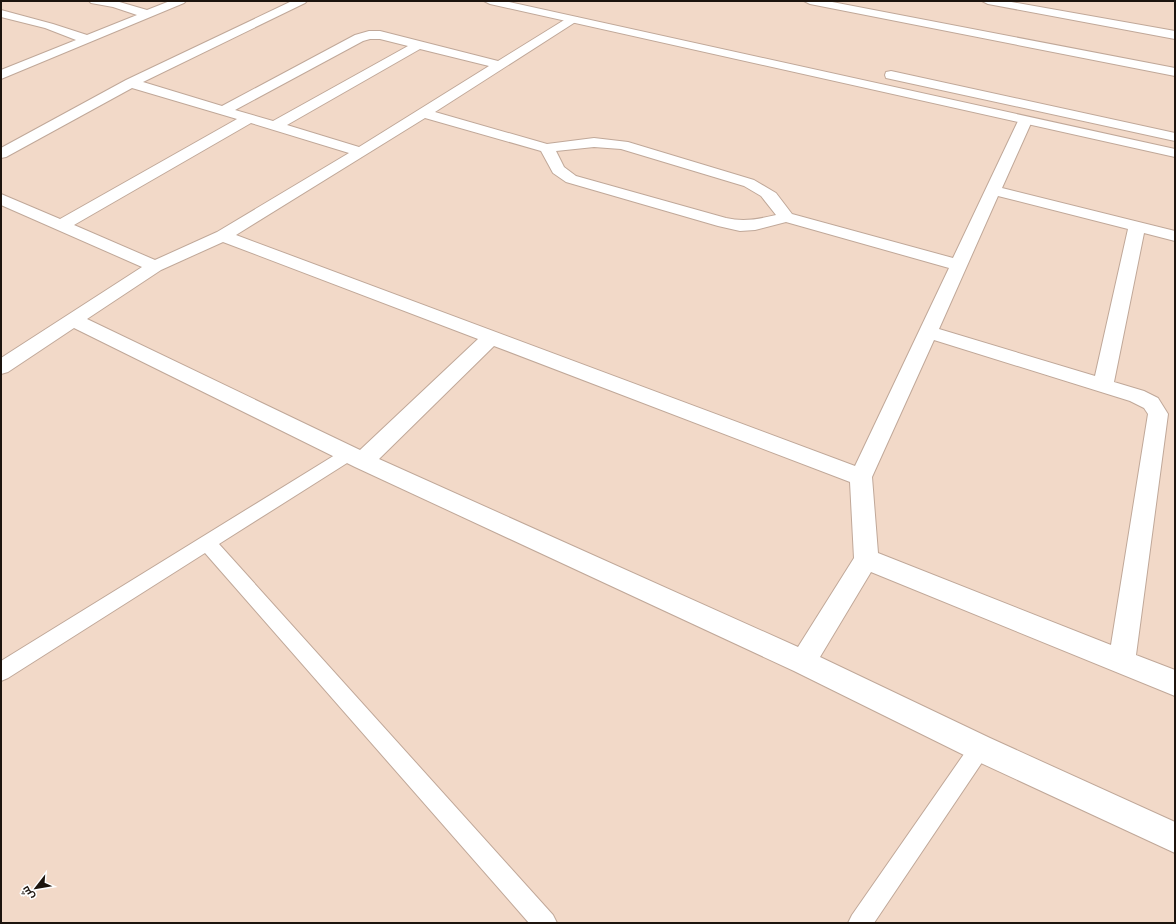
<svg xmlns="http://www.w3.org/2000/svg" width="1176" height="924" viewBox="0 0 1176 924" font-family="Barlow,Cairo,sans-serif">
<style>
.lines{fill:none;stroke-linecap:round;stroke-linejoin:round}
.service-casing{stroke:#c0a899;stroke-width:2}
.minor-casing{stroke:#c0a899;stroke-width:2}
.tertiary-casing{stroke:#c0a899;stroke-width:2}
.secondary-casing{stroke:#c0a899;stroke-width:2}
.service{fill:#fff;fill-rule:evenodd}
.minor{fill:#fff;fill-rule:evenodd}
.tertiary{fill:#fff;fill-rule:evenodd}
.secondary{fill:#fff;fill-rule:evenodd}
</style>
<rect width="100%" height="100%" fill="#f2d9c8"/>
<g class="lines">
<g class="service-casing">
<path id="service" d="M 349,448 L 355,450 L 357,454 L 355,458 L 219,544 L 553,915 L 557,923 L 529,923 L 205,553 L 8,678 L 1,681 L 1,661 L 343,450 Z
M 980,738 L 987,741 L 990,748 L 987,755 L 874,923 L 848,923 L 852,915 L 973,741 Z"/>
</g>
<g class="minor-casing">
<path id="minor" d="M 89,1 L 116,1 L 147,10 L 170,1 L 186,1 L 184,3 L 1,79 L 1,70 L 76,40 L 45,28 L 1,17 L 1,10 L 53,24 L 87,35 L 137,15 L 113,7 L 91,3 Z
M 292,1 L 307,1 L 305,3 L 143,82 L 222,106 L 355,35 L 369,31 L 380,31 L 498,61 L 569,17 L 577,17 L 579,19 L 577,21 L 435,112 L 547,144 L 594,138 L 628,142 L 754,180 L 776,193 L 792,214 L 953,258 L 1018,121 L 1020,118 L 1025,117 L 1030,118 L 1032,121 L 1002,188 L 1175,231 L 1175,241 L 1144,233 L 1114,382 L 1144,391 L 1158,398 L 1168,414 L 1136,655 L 1175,670 L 1175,696 L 871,572 L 820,657 L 990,738 L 1175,822 L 1175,853 L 970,758 L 794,671 L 355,467 L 74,328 L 8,372 L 1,374 L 1,358 L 142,267 L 1,205 L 1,194 L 60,219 L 237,119 L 132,88 L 6,157 L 1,158 L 1,148 L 126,80 ZM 370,39 L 380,39 L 408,46 L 273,121 L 235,110 L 363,41 ZM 420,49 L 489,66 L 359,147 L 287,125 ZM 425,118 L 541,151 L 553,173 L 566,182 L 718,226 L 740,231 L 755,230 L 786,222 L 949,268 L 855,466 L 236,235 ZM 251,123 L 349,153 L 217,232 L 155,260 L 74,225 ZM 594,147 L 621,149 L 744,186 L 761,196 L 776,215 C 759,219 744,222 726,218 L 576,176 L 564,167 L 556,151 ZM 998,196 L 1128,229 L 1095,376 L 939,329 ZM 223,242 L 478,339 L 360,450 L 87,319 L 161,270 ZM 934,340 L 1130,401 L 1144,408 L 1148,414 L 1111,645 L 878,553 L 872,477 ZM 494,346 L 850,482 L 854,558 L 798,647 L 379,459 Z"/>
</g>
<g class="tertiary-casing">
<path id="tertiary" d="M 484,1 L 505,1 L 1175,149 L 1175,157 L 490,4 Z
M 891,71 L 1175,133 L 1175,141 L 886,78 L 885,75 L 886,72 Z"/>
</g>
<g class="secondary-casing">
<path id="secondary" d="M 804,1 L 827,1 L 1175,68 L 1175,76 L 810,4 Z
M 982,1 L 1006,1 L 1175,31 L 1175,39 L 988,4 Z"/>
</g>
<use href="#service" class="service"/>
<use href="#minor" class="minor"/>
<use href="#tertiary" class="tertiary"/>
<use href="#secondary" class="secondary"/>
</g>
<rect width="1176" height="924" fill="none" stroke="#1c140e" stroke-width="4"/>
<g transform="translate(36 888) rotate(239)" stroke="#ffffff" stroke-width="3" paint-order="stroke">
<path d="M0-3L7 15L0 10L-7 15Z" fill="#1c140e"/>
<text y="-6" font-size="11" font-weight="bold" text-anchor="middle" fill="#1c140e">ش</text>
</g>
</svg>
